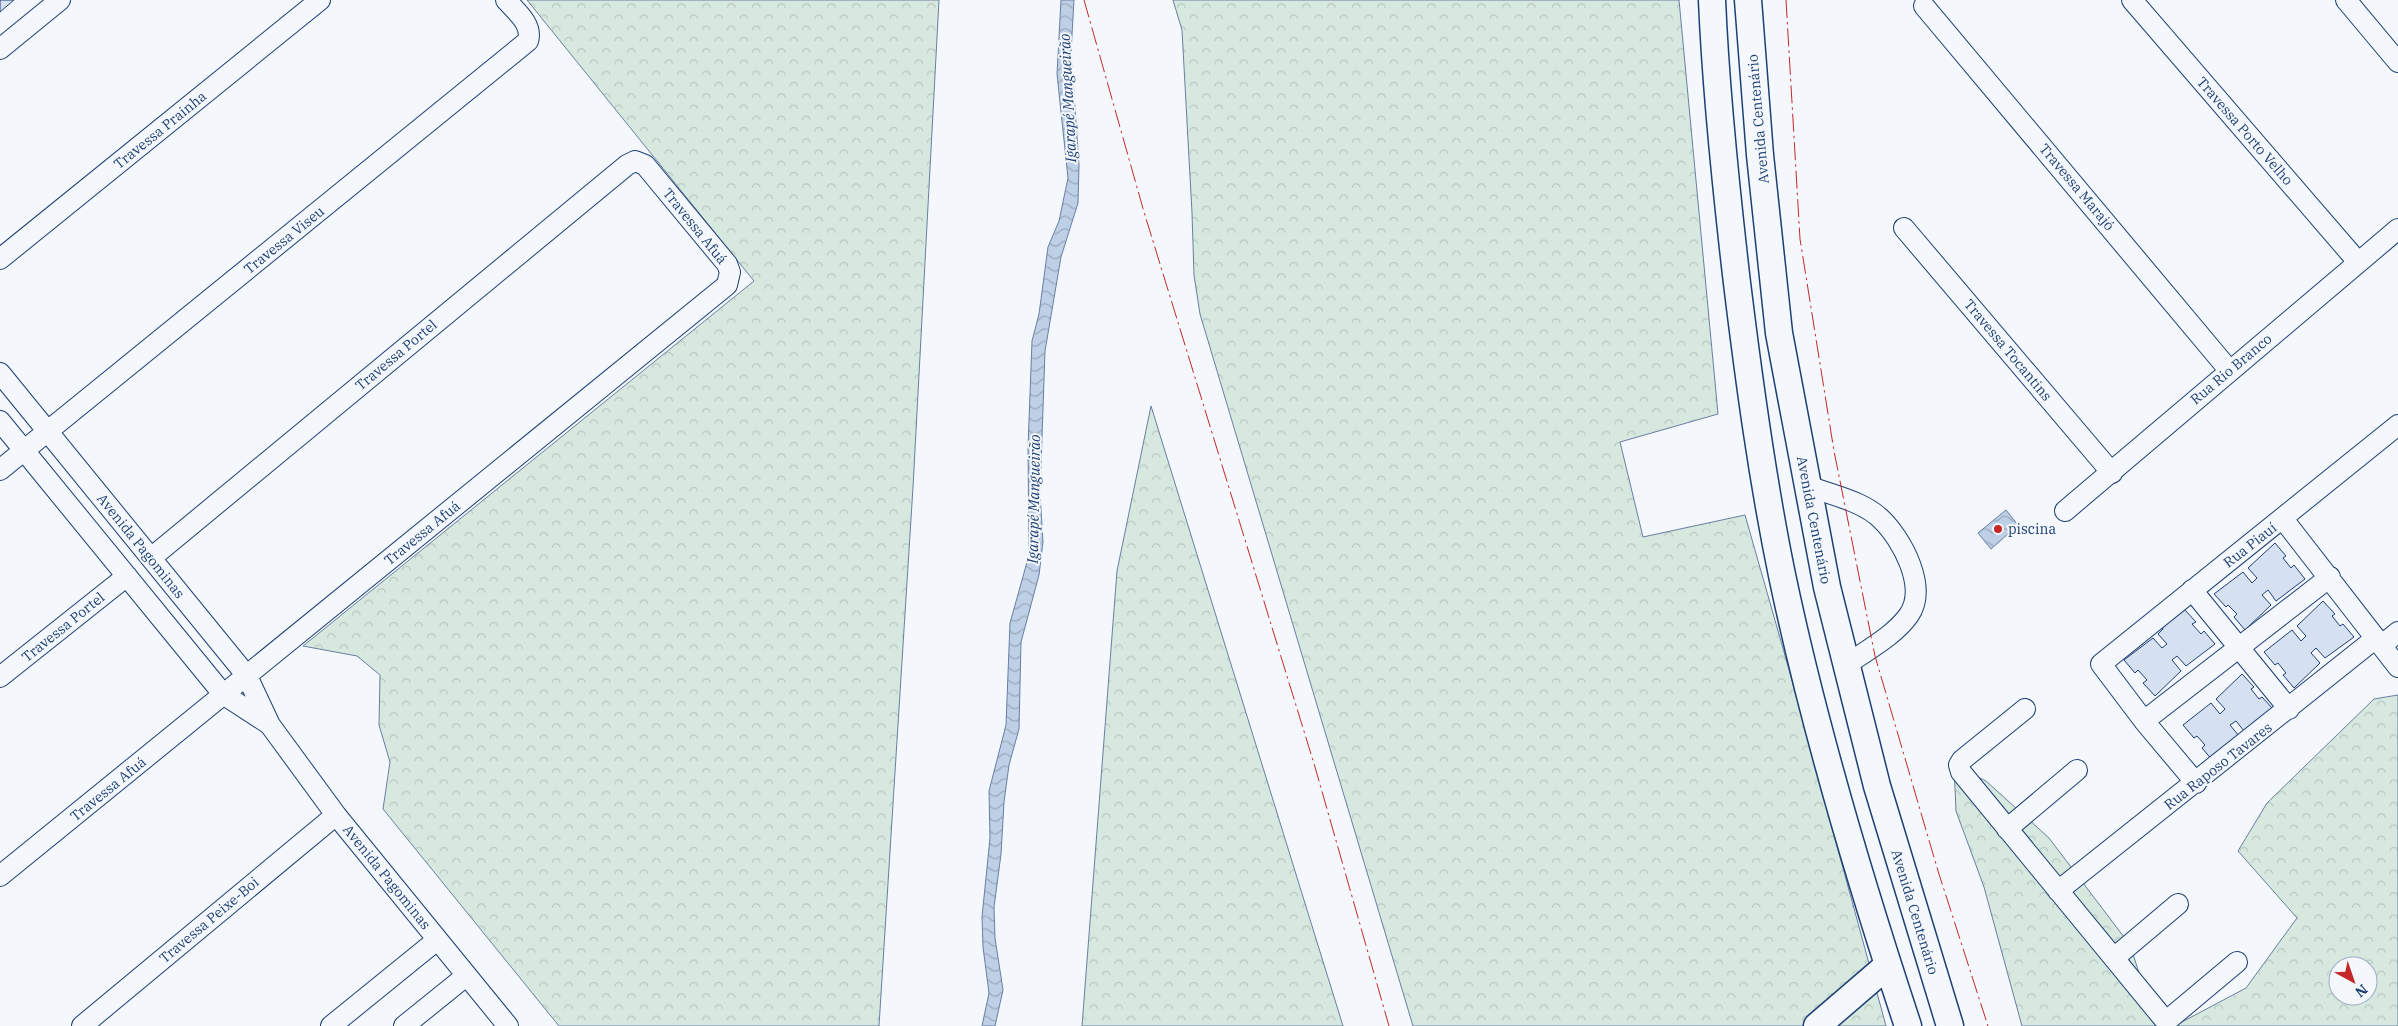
<svg xmlns="http://www.w3.org/2000/svg" width="2398" height="1026" viewBox="0 0 2398 1026" font-family="'IBM Plex Serif',serif">
<style>
.forest{fill:url(#forest-crowns);stroke:#687fa3;fill-rule:evenodd}
.water{fill:url(#water-waves);stroke:#687fa3}
.building{fill:#d5e0f0;stroke:#1d3f73}
.lines{fill:none;stroke-linecap:round;stroke-linejoin:round}
.minor-casing{stroke:#1d3f73;stroke-width:22}
.major-casing{stroke:#1d3f73;stroke-width:29}
.minor{stroke:#f4f7fb;stroke-width:20}
.major{stroke:#f4f7fb;stroke-width:26}
.power{stroke:#c62828;stroke-width:1;stroke-dasharray:18 4 2.5 4;stroke-linecap:butt}
.poi-dot{fill:#c62828;stroke:#f4f7fb;stroke-width:2}
.labels{text-anchor:middle;stroke-width:4;stroke-linejoin:round;paint-order:stroke}
.street-label{font-size:14px;fill:#1d3f73;stroke:#f4f7fb}
.poi-label{font-size:14px;fill:#1d3f73;stroke:#f4f7fb;text-anchor:start}
.water-label{font-size:15px;font-style:italic;fill:#1d3f73;stroke:#f4f7fb}
</style>
<defs>
<pattern id="forest-crowns" width="20" height="18" patternUnits="userSpaceOnUse" patternTransform="scale(1.25)"><rect width="20" height="18" fill="#d7e8df"/><path d="M2 6a3 3 0 1 1 6 0M12 15a3 3 0 1 1 6 0" fill="none" stroke="#b8c8c3"/></pattern>
<pattern id="water-waves" width="16" height="10" patternUnits="userSpaceOnUse" patternTransform="scale(1.25)"><rect width="16" height="10" fill="#bed0e5"/><path d="M0 5q4-4 8 0t8 0" fill="none" stroke="#9aaabe"/></pattern>
</defs>
<rect width="100%" height="100%" fill="#f4f7fb"/>
<path class="forest" d="M 527,0 L 939,0 L 913,487 L 879,1026 L 559,1026 L 383,809 L 390,762 L 379,725 L 380,675 L 357,656 L 303,646 L 754,281 Z
M 1173,0 L 1679,0 L 1718,414 L 1620,442 L 1643,537 L 1745,515 L 1788,666 L 1886,1026 L 1413,1026 L 1200,314 L 1194,275 L 1192,213 L 1182,30 Z
M 1151,406 L 1343,1026 L 1082,1026 L 1117,571 Z
M 2398,695 L 2398,1026 L 2022,1026 L 1984,887 L 1956,811 L 1954,765 L 1986,781 L 2049,838 L 2130,945 L 2142,982 L 2180,1023 L 2246,988 L 2297,918 L 2238,851 L 2267,803 L 2374,699 ZM 2338,966 L 2368,966 L 2368,996 L 2338,996 Z"/>
<path class="water" d="M 1061,0 L 1074,0 L 1071,52 L 1079,165 L 1078,203 L 1061,257 L 1045,351 L 1040,494 L 1043,542 L 1039,575 L 1021,642 L 1019,729 L 1009,765 L 1004,802 L 1001,854 L 994,907 L 995,938 L 1003,990 L 995,1026 L 982,1026 L 989,993 L 983,947 L 982,917 L 990,838 L 989,791 L 1006,725 L 1010,623 L 1029,555 L 1028,447 L 1032,341 L 1039,314 L 1048,247 L 1059,221 L 1068,178 L 1057,74 Z
M 2006,510 L 2018,525 L 1991,549 L 1978,533 Z"/>
<path class="building" d="M 0,0 L 14,0 L 0,12 Z
M 2275,543 L 2286,556 L 2283,558 L 2291,568 L 2294,565 L 2305,579 L 2276,601 L 2268,590 L 2262,595 L 2271,605 L 2245,630 L 2234,617 L 2237,614 L 2228,605 L 2226,607 L 2214,594 L 2243,572 L 2252,583 L 2257,578 L 2248,568 Z
M 2323,601 L 2335,614 L 2332,616 L 2340,626 L 2343,624 L 2354,637 L 2325,658 L 2316,648 L 2311,653 L 2320,663 L 2294,688 L 2283,675 L 2286,673 L 2278,663 L 2275,665 L 2264,652 L 2292,630 L 2301,641 L 2306,636 L 2297,626 Z
M 2184,609 L 2196,622 L 2192,624 L 2201,634 L 2204,631 L 2215,644 L 2186,666 L 2177,656 L 2172,660 L 2181,671 L 2155,696 L 2143,683 L 2147,680 L 2138,670 L 2135,673 L 2124,660 L 2153,638 L 2162,648 L 2167,644 L 2158,634 L 2163,629 L 2162,627 Z
M 2242,674 L 2254,687 L 2251,689 L 2259,699 L 2262,697 L 2273,709 L 2244,731 L 2236,721 L 2230,725 L 2239,736 L 2213,761 L 2202,748 L 2205,745 L 2197,736 L 2194,738 L 2183,725 L 2211,703 L 2220,714 L 2225,709 L 2216,699 Z"/>
<g class="lines">
<g class="minor-casing">
<path id="minor" d="M 2132,0 L 2358,262
M 2346,0 L 2398,62
M 1924,6 L 2229,370
M 0,49 L 60,0
M 1904,228 L 2112,473
M 0,259 L 320,0
M 0,373 L 247,676 L 270,725 L 336,815 L 508,1026
M 0,421 L 223,694 L 269,724
M 0,470 L 528,41 C 533,25 517,12 506,0
M 1808,486 C 1831,495 1863,501 1881,519 C 1902,539 1928,587 1909,615 C 1894,636 1867,650 1846,665
M 2065,511 L 2398,229
M 2283,519 L 2398,667
M 2192,590 L 2289,709
M 2382,645 L 2398,632
M 0,677 L 127,576
M 2025,709 L 1962,760 L 1959,765 L 1961,772 L 2163,1018 L 2169,1019 L 2237,962
M 2144,721 L 2330,577
M 2196,783 L 2144,721 L 2101,664 L 2398,425
M 2007,829 L 2077,770
M 0,876 L 727,285 L 730,272 L 727,264 L 645,165 L 635,161 L 627,165 L 151,558
M 2058,891 L 2376,638
M 2114,958 L 2178,904
M 82,1026 L 336,815
M 331,1026 L 437,940
M 404,1026 L 466,976"/>
</g>
<g class="major-casing">
<path id="major" d="M 1712,0 C 1716,95 1726,189 1737,283 C 1749,381 1762,478 1782,575 C 1814,728 1859,878 1908,1026
M 1748,0 L 1760,155 L 1779,333 L 1827,587 L 1877,786 L 1950,1026
M 1817,1026 L 1888,965"/>
</g>
<use href="#minor" class="minor"/>
<use href="#major" class="major"/>
<path class="power" d="M 1084,0 L 1144,212 L 1315,767 L 1389,1026
M 1786,0 L 1800,239 L 1834,451 L 1875,656 L 1938,871 L 1988,1026"/>
</g>
<circle class="poi-dot" cx="1998" cy="529" r="5"/>
<g class="labels">
<g class="street-label">
<text transform="translate(1758 119) rotate(-95)" y="5">Avenida Centenário</text>
<text transform="translate(160 130) rotate(-39)" y="5">Travessa Prainha</text>
<text transform="translate(2245 131) rotate(49)" y="5">Travessa Porto Velho</text>
<text transform="translate(2077 187) rotate(50)" y="5">Travessa Marajó</text>
<text transform="translate(695 226) rotate(51)" y="5">Travessa Afuá</text>
<text transform="translate(284 240) rotate(-39)" y="5">Travessa Viseu</text>
<text transform="translate(2008 350) rotate(50)" y="5">Travessa Tocantins</text>
<text transform="translate(396 355) rotate(-40)" y="5">Travessa Portel</text>
<text transform="translate(2231 369) rotate(-40)" y="5">Rua Rio Branco</text>
<text transform="translate(1814 520) rotate(79)" y="5">Avenida Centenário</text>
<text transform="translate(422 533) rotate(-39)" y="5">Travessa Afuá</text>
<text transform="translate(2250 545) rotate(-38)" y="5">Rua Piauí</text>
<text transform="translate(141 546) rotate(51)" y="5">Avenida Pagominas</text>
<text transform="translate(63 627) rotate(-39)" y="5">Travessa Portel</text>
<text transform="translate(2218 766) rotate(-38)" y="5">Rua Raposo Tavares</text>
<text transform="translate(108 789) rotate(-39)" y="5">Travessa Afuá</text>
<text transform="translate(387 877) rotate(51)" y="5">Avenida Pagominas</text>
<text transform="translate(1915 912) rotate(73)" y="5">Avenida Centenário</text>
<text transform="translate(209 920) rotate(-40)" y="5">Travessa Peixe-Boi</text>
</g>
<g class="poi-label">
<text x="2008" y="534">piscina</text>
</g>
<g class="water-label">
<text transform="translate(1068 98) rotate(-93)" y="5">Igarapé Mangueirão</text>
<text transform="translate(1034 499) rotate(-89)" y="5">Igarapé Mangueirão</text>
</g>
</g>
<g transform="translate(2353 981) rotate(140)"><circle r="24" fill="#f4f7fb" stroke="#9eadc5"/>
<path d="M0-4L9 19L0 12L-9 19Z" fill="#c62828"/>
<text y="-8" font-size="14" font-weight="bold" text-anchor="middle" fill="#1d3f73">N</text>
</g>
</svg>
